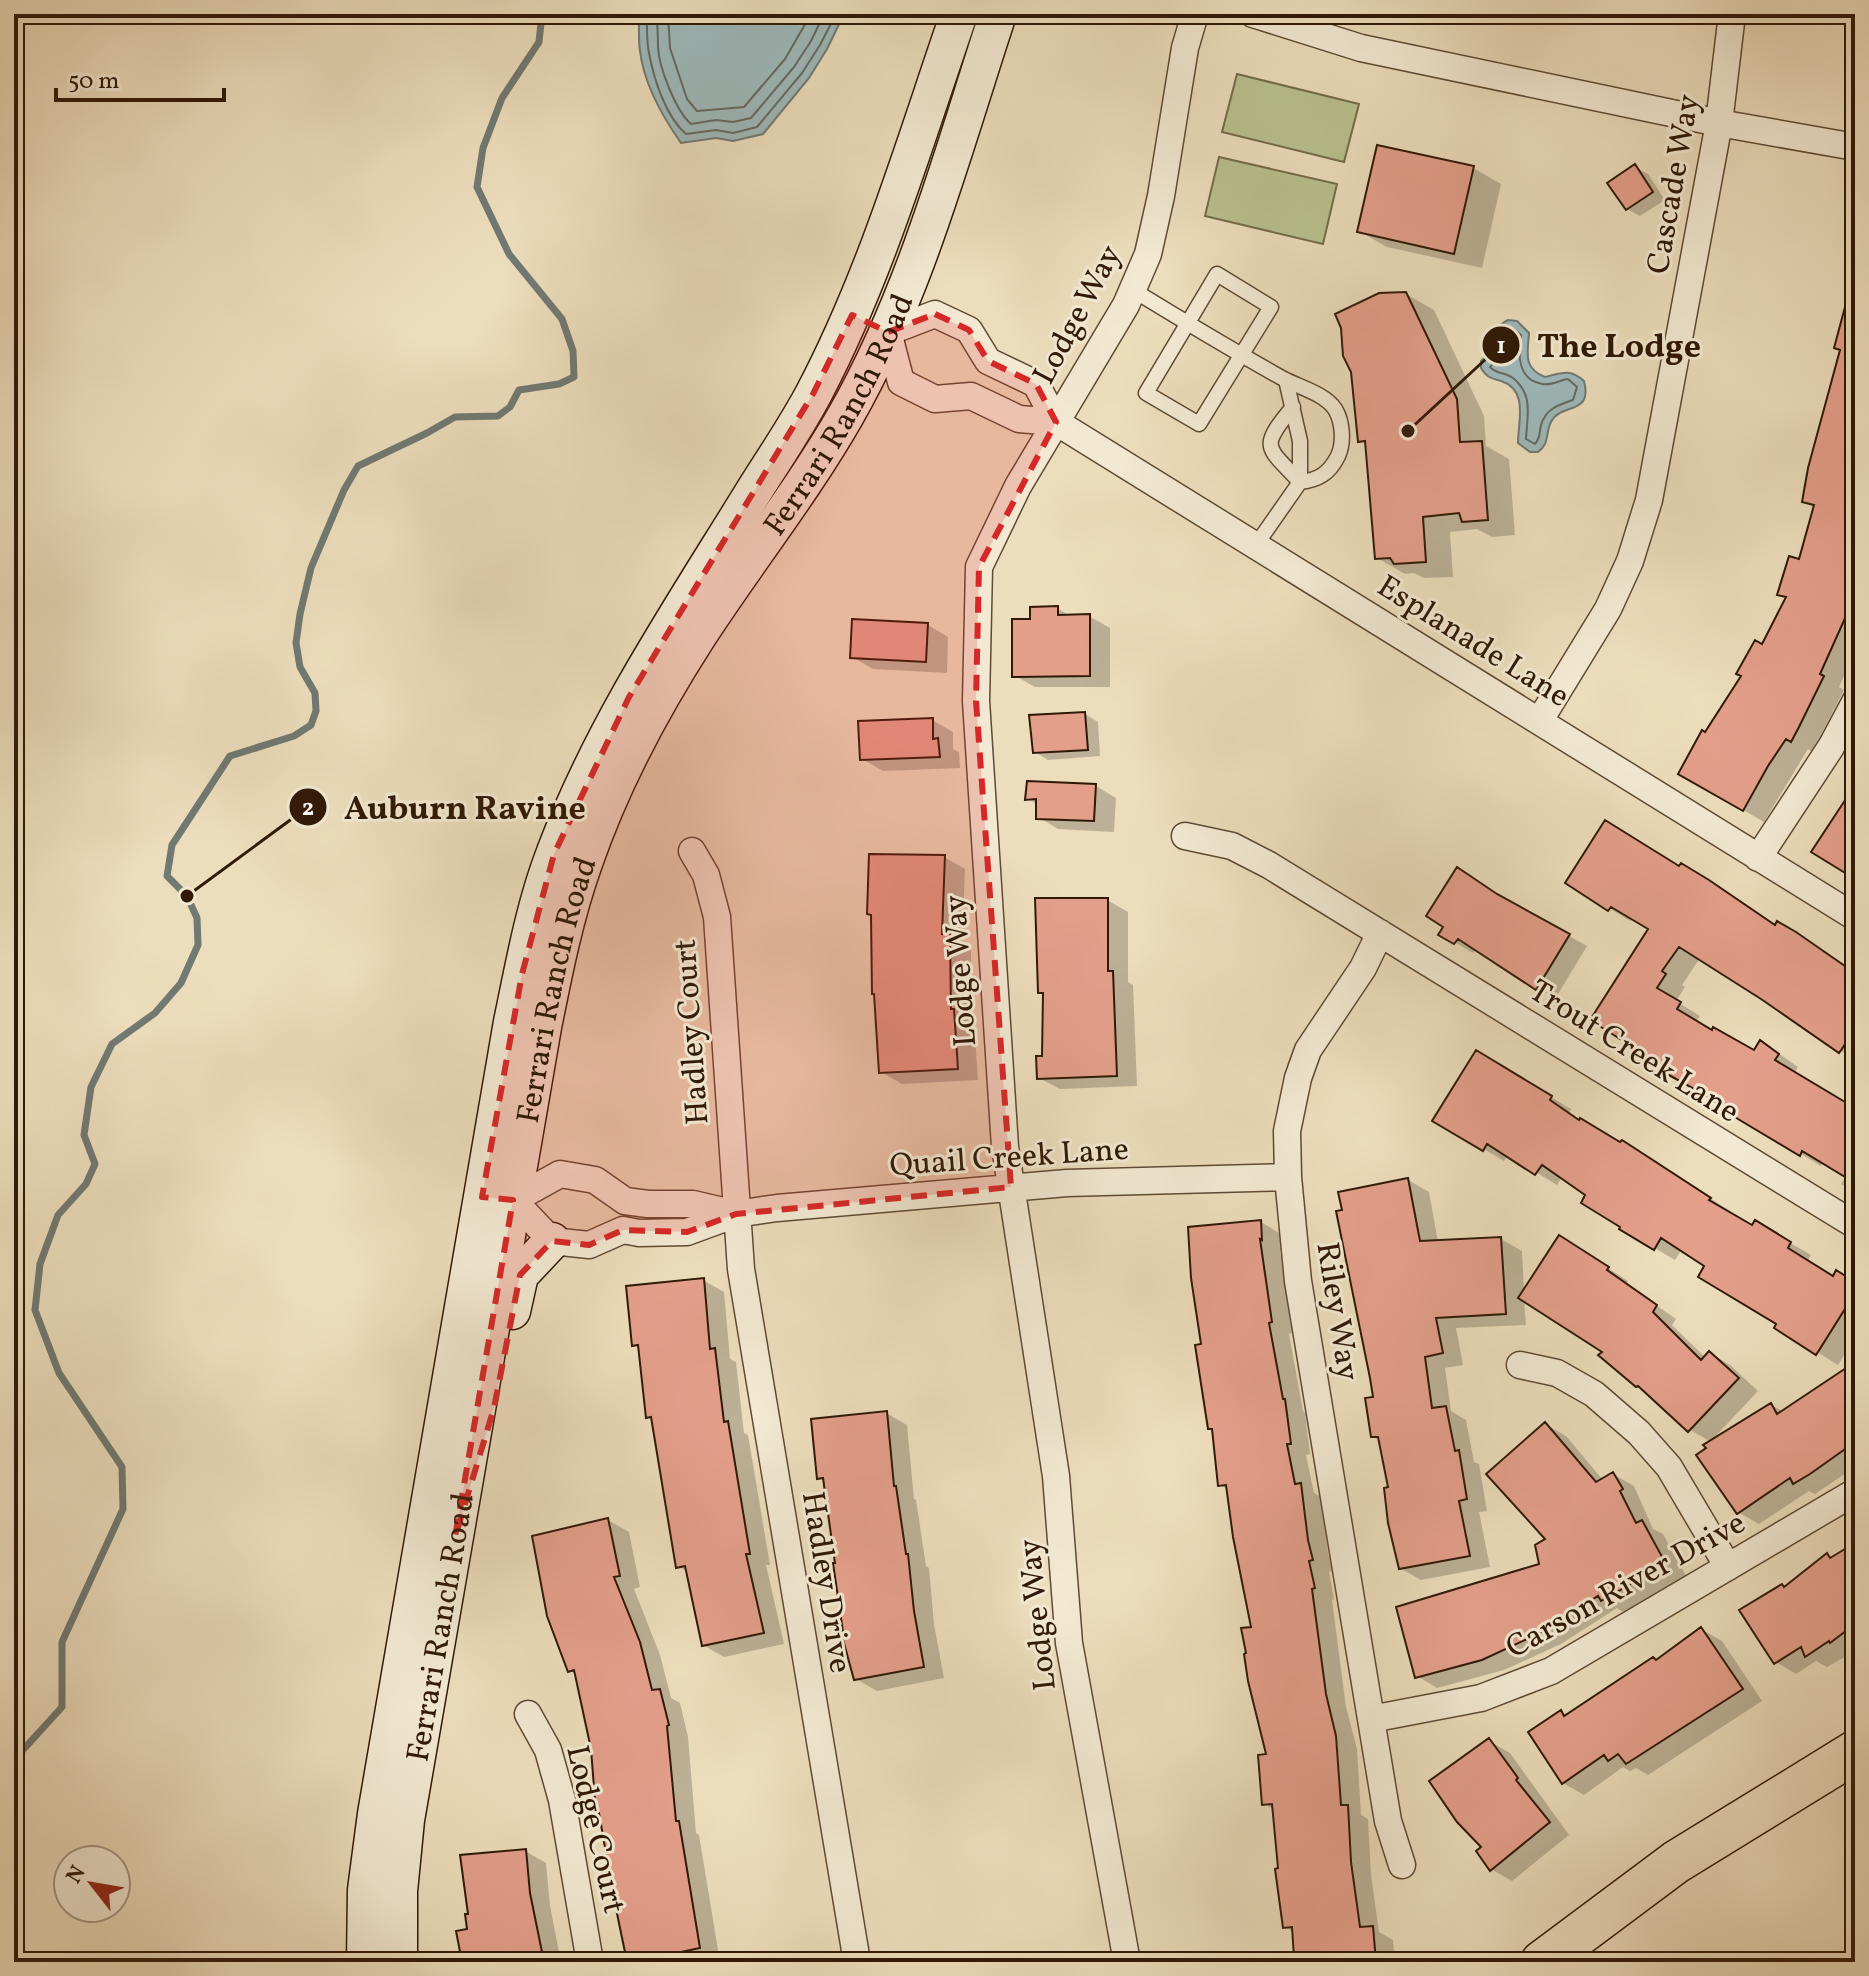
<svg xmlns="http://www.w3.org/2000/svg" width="1869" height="1976" viewBox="0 0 1869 1976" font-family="Vollkorn,serif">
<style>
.green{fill:#b9c08f;stroke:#746c4a;stroke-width:2}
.water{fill:#9db9bb;stroke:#717973;stroke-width:2}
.shadow{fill:#0003}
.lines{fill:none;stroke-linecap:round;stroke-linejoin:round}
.shore{stroke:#666960;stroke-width:2}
.stream{stroke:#717973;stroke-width:7}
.building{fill:#e49f8b;stroke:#301906;stroke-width:2}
.service-casing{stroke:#5f4a34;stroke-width:17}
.minor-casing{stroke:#5f4a34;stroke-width:29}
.secondary-casing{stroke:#301906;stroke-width:39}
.primary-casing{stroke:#301906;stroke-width:45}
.service{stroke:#f3e9d3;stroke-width:14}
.minor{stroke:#f3e9d3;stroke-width:26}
.secondary{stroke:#f3e9d3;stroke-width:36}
.primary{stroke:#ecddbc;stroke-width:42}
.marked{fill:#d62828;fill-opacity:0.2;stroke:#d62828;stroke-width:6;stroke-dasharray:16 10;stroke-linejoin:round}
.labels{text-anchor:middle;stroke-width:6;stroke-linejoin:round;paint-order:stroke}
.street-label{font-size:32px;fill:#301906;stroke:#f3e9d3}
.leader{fill:none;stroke:#301906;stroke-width:3}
.callout-dot{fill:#301906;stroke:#f3e9d3;stroke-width:3}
.mark-label{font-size:24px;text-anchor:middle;font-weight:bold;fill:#fff}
.callout-label{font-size:34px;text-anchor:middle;font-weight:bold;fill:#301906;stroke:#f3e9d3;stroke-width:6;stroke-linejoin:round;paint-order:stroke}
</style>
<rect width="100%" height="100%" fill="#ecddbc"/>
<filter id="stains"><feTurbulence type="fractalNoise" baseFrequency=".0025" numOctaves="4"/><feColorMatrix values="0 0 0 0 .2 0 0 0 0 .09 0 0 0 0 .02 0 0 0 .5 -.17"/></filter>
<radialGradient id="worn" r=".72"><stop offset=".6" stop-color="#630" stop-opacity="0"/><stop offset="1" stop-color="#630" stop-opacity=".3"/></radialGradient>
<path class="green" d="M 1237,74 L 1359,104 L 1344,162 L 1222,132 Z
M 1219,157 L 1337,184 L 1323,244 L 1205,216 Z"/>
<path class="water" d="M 638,14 L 844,14 L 827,49 L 809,78 L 763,134 L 733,141 L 716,138 L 681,143 C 662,116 644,85 640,51 C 638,39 640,27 638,14 Z
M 1508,320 L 1517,321 L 1529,333 C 1528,352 1522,368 1545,377 C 1561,373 1570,368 1584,381 C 1593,416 1561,402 1551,422 C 1545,434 1550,443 1538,452 L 1530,452 L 1518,443 C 1518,422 1529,390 1501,381 C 1491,378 1487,378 1481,368 L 1481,361 L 1497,347 C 1494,334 1496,326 1508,320 Z"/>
<path class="shadow" d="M 1635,167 L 1648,174 L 1665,200 L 1640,216 L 1627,209 Z
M 1473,168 L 1501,184 L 1482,268 L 1387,247 L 1359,231 Z
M 1855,290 L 1855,652 L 1839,687 L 1844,690 L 1812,752 L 1808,749 L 1764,822 L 1681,774 L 1763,646 L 1787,598 L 1779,594 L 1801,562 L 1815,508 L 1804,501 Z
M 1406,294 L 1434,310 L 1484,416 L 1486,446 L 1509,459 L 1515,535 L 1492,537 L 1477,529 L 1450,532 L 1453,577 L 1424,578 L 1414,573 L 1405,574 L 1377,558 L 1368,445 L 1360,441 Z
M 1057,608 L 1072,617 L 1089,616 L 1110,628 L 1110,687 L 1035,687 L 1014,675 L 1032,621 Z
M 928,625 L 948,637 L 947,673 L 873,669 L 852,657 Z
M 1085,714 L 1098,722 L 1100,756 L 1048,760 L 1035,752 Z
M 932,720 L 953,732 L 953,749 L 959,752 L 960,768 L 883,771 L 862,759 Z
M 1096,786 L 1116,798 L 1114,832 L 1058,829 L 1038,817 L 1038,805 L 1027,798 Z
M 944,857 L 965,869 L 962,943 L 971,947 L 971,1021 L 974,1023 L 978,1080 L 902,1084 L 881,1072 L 873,915 Z
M 1568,883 L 1776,926 L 1855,974 L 1855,1060 L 1700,958 L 1682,985 L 1685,987 L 1676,1001 L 1700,1016 L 1696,1022 L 1755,1052 L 1761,1043 L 1781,1055 L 1798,1067 L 1794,1074 L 1855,1110 L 1855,1192 L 1841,1184 L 1846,1176 L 1823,1162 L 1821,1166 L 1739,1117 L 1672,1069 L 1593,1020 L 1651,928 L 1632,918 L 1630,921 Z
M 1107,900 L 1128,912 L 1128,982 L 1133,985 L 1137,1086 L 1060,1089 L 1039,1078 L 1044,1058 L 1045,995 L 1040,992 Z
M 1510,903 L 1587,946 L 1555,999 L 1476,948 L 1473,953 L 1441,934 Z
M 1477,1053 L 1571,1109 L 1569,1113 L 1581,1121 L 1643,1154 L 1730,1211 L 1729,1213 L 1753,1228 L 1756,1223 L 1811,1255 L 1807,1262 L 1834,1278 L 1855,1284 L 1855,1337 L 1838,1365 L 1777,1327 L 1779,1323 L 1707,1266 L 1682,1249 L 1675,1260 L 1622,1229 L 1588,1195 L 1562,1177 L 1557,1185 L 1508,1155 L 1504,1161 L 1435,1120 Z
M 1408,1180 L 1429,1192 L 1438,1242 L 1501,1239 L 1522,1251 L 1524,1292 L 1580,1250 L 1628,1281 L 1626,1284 L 1676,1319 L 1672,1325 L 1706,1358 L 1710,1353 L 1730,1365 L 1758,1391 L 1712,1440 L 1771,1405 L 1784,1412 L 1855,1365 L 1855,1467 L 1815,1494 L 1809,1491 L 1759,1524 L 1738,1512 L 1709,1448 L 1711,1442 L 1690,1430 L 1647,1391 L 1638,1386 L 1605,1352 L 1524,1300 L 1526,1325 L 1456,1328 L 1463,1365 L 1445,1368 L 1451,1411 L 1466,1420 L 1474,1462 L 1479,1464 L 1487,1511 L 1479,1512 L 1490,1567 L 1421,1580 L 1400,1568 L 1381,1441 L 1372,1436 L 1375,1399 Z
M 1261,1222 L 1281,1234 L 1282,1250 L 1280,1250 L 1292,1333 L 1289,1334 L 1303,1411 L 1305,1413 L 1310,1454 L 1306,1455 L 1314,1493 L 1321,1497 L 1328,1553 L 1333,1571 L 1329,1572 L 1334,1599 L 1332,1600 L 1346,1707 L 1357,1749 L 1361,1815 L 1368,1819 L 1371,1875 L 1379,1932 L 1393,1940 L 1395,1962 L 1307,1962 L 1296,1956 L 1295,1933 L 1285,1927 L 1275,1810 L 1264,1804 L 1268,1756 L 1254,1628 L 1229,1490 L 1220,1485 L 1215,1431 L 1210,1428 L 1203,1345 Z
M 703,1280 L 724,1292 L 730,1359 L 736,1362 L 744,1433 L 748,1435 L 770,1565 L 766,1565 L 784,1644 L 724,1657 L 703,1645 L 688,1572 L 678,1566 L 654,1420 L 648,1417 L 640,1348 L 634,1345 Z
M 886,1413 L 907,1425 L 914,1499 L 916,1500 L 926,1566 L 929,1568 L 934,1624 L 944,1678 L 877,1691 L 856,1679 L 825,1481 L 819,1478 Z
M 1545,1424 L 1566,1436 L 1603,1480 L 1613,1474 L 1634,1486 L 1653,1529 L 1663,1534 L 1686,1576 L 1623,1612 L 1617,1608 L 1561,1644 L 1504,1670 L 1437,1688 L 1417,1676 L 1542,1565 L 1548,1539 Z
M 608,1520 L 629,1532 L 640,1587 L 634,1589 L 660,1655 L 671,1698 L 680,1703 L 688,1737 L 696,1833 L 699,1835 L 720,1962 L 629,1962 L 593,1748 L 576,1674 L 570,1671 Z
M 1855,1546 L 1855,1651 L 1827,1667 L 1816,1661 L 1796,1674 L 1776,1662 L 1785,1588 L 1828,1556 L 1832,1559 Z
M 1701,1629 L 1722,1641 L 1762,1701 L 1648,1775 L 1636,1768 L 1630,1771 L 1623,1767 L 1584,1795 L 1563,1783 L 1561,1713 L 1567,1716 L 1658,1661 Z
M 1489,1741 L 1510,1753 L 1569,1835 L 1512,1881 L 1491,1869 L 1483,1847 Z
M 525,1851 L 546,1863 L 550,1906 L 561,1962 L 463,1962 L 469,1930 Z"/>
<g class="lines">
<path class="shore" d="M 646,14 C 648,27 646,40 649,53 C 654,80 666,117 686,134 L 716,130 L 733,133 L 757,127 L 802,73 L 820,45 L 836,14
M 656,14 C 658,26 658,35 658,47 C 659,68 676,111 691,124 L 716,120 L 733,122 L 751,118 L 794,67 L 811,41 L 824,14
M 668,14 L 670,48 L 687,99 L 697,111 L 744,107 L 785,59 L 811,14
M 1509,328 L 1514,329 L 1521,335 C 1518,354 1517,380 1542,384 C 1551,386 1560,380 1568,379 L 1577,387 L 1573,400 C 1559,405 1546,408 1541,425 C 1539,433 1541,437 1535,444 L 1526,439 C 1527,416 1534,395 1513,378 C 1505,372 1496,374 1490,367 L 1504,351 L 1503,335 Z"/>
<path class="stream" d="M 14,1788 L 22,1751 L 62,1707 L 62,1642 L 123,1509 L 122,1467 L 59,1373 L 35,1310 L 40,1264 L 58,1215 L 86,1184 L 95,1164 L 84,1135 L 91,1087 L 112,1044 L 155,1013 L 181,983 L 198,945 L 197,918 L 187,896 L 167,876 L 172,845 L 230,756 L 294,736 L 311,725 L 316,711 L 315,693 L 300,667 L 296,643 L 300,614 L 311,568 L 344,490 L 358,466 L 427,433 L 455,417 L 498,416 L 510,407 L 519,390 L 559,384 L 574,377 L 573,351 L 562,319 L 509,254 L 477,187 L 483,148 L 502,98 L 539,42 L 542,14"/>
</g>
<path class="building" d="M 1377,145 L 1474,166 L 1454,254 L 1357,232 Z
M 1635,164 L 1653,192 L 1626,210 L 1607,183 Z
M 1406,292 L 1457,399 L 1460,442 L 1482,441 L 1488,520 L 1462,522 L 1459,513 L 1423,517 L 1426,562 L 1394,564 L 1390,558 L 1375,559 L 1365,441 L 1358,442 L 1351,372 L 1343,356 L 1341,328 L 1335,314 L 1379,293 Z
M 1849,292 L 1855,292 L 1855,603 L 1851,617 L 1846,616 L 1820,674 L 1824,676 L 1799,727 L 1791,742 L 1786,739 L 1768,766 L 1743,811 L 1678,774 L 1702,730 L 1705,732 L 1741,676 L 1736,674 L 1755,640 L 1762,644 L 1786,597 L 1777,595 L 1789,556 L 1799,559 L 1814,505 L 1802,502 L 1808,468 L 1840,350 L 1834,348 Z
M 1058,606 L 1058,615 L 1090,614 L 1090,676 L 1012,677 L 1012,619 L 1030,619 L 1030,607 Z
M 852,619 L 928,623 L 926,662 L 850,658 Z
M 1085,712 L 1088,750 L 1033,753 L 1029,715 Z
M 933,718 L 933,739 L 938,738 L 940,757 L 860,760 L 858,721 Z
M 1027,781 L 1096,784 L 1094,821 L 1036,819 L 1036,799 L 1025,800 Z
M 1855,785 L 1855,879 L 1811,852 Z
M 1605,820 L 1679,866 L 1681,863 L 1709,880 L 1775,925 L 1777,921 L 1796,932 L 1855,973 L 1855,1045 L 1848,1040 L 1839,1053 L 1761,999 L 1679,947 L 1662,971 L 1666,974 L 1657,988 L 1681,1002 L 1677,1009 L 1712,1030 L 1713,1027 L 1754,1050 L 1760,1040 L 1779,1054 L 1775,1060 L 1855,1108 L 1855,1183 L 1802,1151 L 1800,1156 L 1738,1119 L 1707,1096 L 1667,1074 L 1669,1070 L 1590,1020 L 1648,929 L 1611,907 L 1608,911 L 1565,883 Z
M 869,854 L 945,855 L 942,934 L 950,933 L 951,1009 L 954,1009 L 958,1069 L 879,1073 L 874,994 L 872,994 L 871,915 L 867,914 Z
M 1457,867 L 1497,894 L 1570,934 L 1536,990 L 1458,939 L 1454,944 L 1438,935 L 1443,927 L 1426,916 Z
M 1035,898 L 1108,898 L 1108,971 L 1113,971 L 1117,1076 L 1037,1079 L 1036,1056 L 1042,1056 L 1043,993 L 1038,993 Z
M 1476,1050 L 1552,1096 L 1550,1100 L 1579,1120 L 1580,1118 L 1620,1142 L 1622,1140 L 1711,1198 L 1709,1200 L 1752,1225 L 1755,1220 L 1791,1242 L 1788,1248 L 1833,1276 L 1836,1270 L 1855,1282 L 1855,1293 L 1816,1355 L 1774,1328 L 1776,1324 L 1698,1277 L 1704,1266 L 1661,1238 L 1654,1250 L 1619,1229 L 1620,1227 L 1581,1203 L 1585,1195 L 1542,1165 L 1535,1175 L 1487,1144 L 1483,1151 L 1432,1121 Z
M 1408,1178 L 1420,1241 L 1501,1237 L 1506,1314 L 1436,1318 L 1443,1353 L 1425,1357 L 1432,1408 L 1446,1406 L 1455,1451 L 1459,1450 L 1467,1499 L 1459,1501 L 1470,1556 L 1399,1569 L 1388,1523 L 1384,1488 L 1388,1487 L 1378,1437 L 1371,1437 L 1365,1398 L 1373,1397 L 1370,1378 L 1336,1211 L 1342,1210 L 1338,1192 Z
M 1261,1220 L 1262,1240 L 1260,1239 L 1272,1322 L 1269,1323 L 1283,1399 L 1285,1399 L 1291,1444 L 1287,1444 L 1295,1484 L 1301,1483 L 1308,1540 L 1313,1560 L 1309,1561 L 1315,1588 L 1312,1589 L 1326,1694 L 1336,1736 L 1341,1805 L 1348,1805 L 1351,1862 L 1360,1927 L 1373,1926 L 1376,1962 L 1306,1962 L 1305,1957 L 1294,1957 L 1292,1927 L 1283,1928 L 1275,1869 L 1278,1868 L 1272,1804 L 1262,1805 L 1258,1755 L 1266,1754 L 1248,1681 L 1244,1654 L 1246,1653 L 1241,1628 L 1251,1627 L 1233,1537 L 1226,1485 L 1218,1486 L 1212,1429 L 1208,1429 L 1195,1345 L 1201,1344 L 1191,1278 L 1188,1227 Z
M 1559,1235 L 1609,1267 L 1607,1270 L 1657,1305 L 1653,1312 L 1701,1360 L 1709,1351 L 1739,1378 L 1688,1432 L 1638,1386 L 1636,1387 L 1598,1355 L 1602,1352 L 1518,1298 Z
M 704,1278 L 710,1349 L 715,1348 L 724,1422 L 728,1421 L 750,1554 L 746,1554 L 764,1633 L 702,1646 L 685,1566 L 676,1568 L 651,1417 L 646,1418 L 638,1345 L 632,1346 L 626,1286 Z
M 1855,1362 L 1855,1442 L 1810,1474 L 1793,1484 L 1790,1478 L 1737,1514 L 1696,1455 L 1706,1448 L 1703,1445 L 1771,1403 L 1777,1414 Z
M 887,1411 L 894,1486 L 896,1486 L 906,1554 L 908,1554 L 914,1611 L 924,1667 L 854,1680 L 841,1632 L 843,1632 L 833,1563 L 835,1563 L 823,1478 L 817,1479 L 811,1419 Z
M 1545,1422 L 1596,1482 L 1613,1472 L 1623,1489 L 1620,1491 L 1636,1523 L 1642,1520 L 1666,1564 L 1601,1601 L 1598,1596 L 1540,1633 L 1482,1660 L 1415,1678 L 1396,1607 L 1539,1564 L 1535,1545 L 1545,1539 L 1486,1474 Z
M 608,1518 L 620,1576 L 614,1577 L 640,1642 L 652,1690 L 660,1689 L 669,1725 L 667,1726 L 676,1821 L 679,1821 L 700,1948 L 634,1962 L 627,1962 L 613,1894 L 599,1813 L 596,1813 L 591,1749 L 574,1670 L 568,1672 L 547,1616 L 532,1536 Z
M 1855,1543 L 1855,1624 L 1830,1643 L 1829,1641 L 1805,1657 L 1801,1647 L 1774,1664 L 1739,1610 L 1782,1584 L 1784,1587 L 1827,1553 L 1830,1558 Z
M 1701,1627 L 1743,1689 L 1626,1764 L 1618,1754 L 1608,1761 L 1604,1755 L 1562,1784 L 1528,1732 L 1561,1710 L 1564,1716 L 1653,1657 L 1656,1660 Z
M 1489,1738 L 1518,1778 L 1516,1780 L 1550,1822 L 1490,1871 L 1476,1851 L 1481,1847 L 1457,1822 L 1429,1781 Z
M 526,1849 L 530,1893 L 542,1952 L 493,1962 L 462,1962 L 456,1931 L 467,1929 L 465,1914 L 468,1914 L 460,1855 Z"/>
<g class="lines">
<g class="service-casing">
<path id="service" d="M 1217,274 L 1271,307 L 1199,424 L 1146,393 Z
M 1133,290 C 1182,320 1232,350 1282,378 C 1298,387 1324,393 1335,409 C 1343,422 1344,443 1338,456 C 1329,474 1318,480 1300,482
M 1293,407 C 1258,449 1267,446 1300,482
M 1256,545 L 1300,482 L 1300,441 L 1286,380"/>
</g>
<g class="minor-casing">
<path id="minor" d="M 1253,14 L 1361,48 L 1719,123 L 1855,147
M 1056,422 L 1036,384 L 988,361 L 969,330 L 935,314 L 888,332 L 901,382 L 935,399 L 971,396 L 1019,419 L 1056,422 L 1855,917
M 1540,720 L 1608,609 L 1630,561 L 1649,500 L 1719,123 L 1732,14
M 1185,836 L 1232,846 L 1269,865 L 1855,1225
M 692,851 L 706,875 L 717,917 L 741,1269 L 857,1962
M 1758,858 L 1831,747 L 1855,702
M 1380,933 L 1363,968 L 1308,1050 L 1298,1078 L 1287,1131 L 1288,1177 L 1298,1281 L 1388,1821 L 1402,1865
M 736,1214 L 693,1204 L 648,1204 L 625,1201 L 595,1180 L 560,1174 L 513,1200 L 552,1241 L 589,1245 L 623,1230 L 639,1233 L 687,1232 L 736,1214 L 777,1208 L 1067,1183 L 1288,1177
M 1520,1365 L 1557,1373 L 1594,1394 L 1639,1433 L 1669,1467 L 1728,1567
M 528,1714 L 548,1750 L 562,1800 L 590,1962
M 1371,1719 L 1481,1698 L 1551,1671 L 1855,1492
M 1127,1962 L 1069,1643 L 1056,1476 L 1005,1147 L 976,701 L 979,567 L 1018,486 L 1126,305 L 1148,254 L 1161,196 L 1185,48 L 1195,14"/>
</g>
<g class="secondary-casing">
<g id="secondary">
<path d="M 512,1311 L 520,1275 L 552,1241"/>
<path d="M 365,1962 L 366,1890 L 376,1814 L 512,1022 C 524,965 534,906 555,852 C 604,723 682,608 754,491 C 774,459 796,427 814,393 C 877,273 915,141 959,14"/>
<path id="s1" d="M 399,1962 L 399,1891 L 406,1820 L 543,1027 C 554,972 565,916 584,863 C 611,784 653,706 698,636 C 746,562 802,492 846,415 C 917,290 953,150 998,14"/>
</g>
</g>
<g class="primary-casing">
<path id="primary" d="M 1542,1962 L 1676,1862 L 1855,1752"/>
</g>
<use href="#service" class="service"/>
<use href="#minor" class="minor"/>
<use href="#secondary" class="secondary"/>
<use href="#primary" class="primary"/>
</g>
<path class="marked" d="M 935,314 L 969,330 L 988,361 L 1036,384 L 1056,422 L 979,567 L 976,701 L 1011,1187 L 736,1214 L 687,1232 L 623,1230 L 589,1245 L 552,1241 L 520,1275 L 494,1408 L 455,1537 L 513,1200 L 482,1197 L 522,974 L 554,854 L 629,697 L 813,394 L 852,315 L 888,332 Z"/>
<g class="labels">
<g class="street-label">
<text transform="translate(1672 184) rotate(-80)" y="11">Cascade Way</text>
<text transform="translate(1076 314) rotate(-62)" y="11">Lodge Way</text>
<text dy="11" stroke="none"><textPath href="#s1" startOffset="1634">Ferrari Ranch Road</textPath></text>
<text transform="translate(1474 640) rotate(32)" y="11">Esplanade Lane</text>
<text transform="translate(959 971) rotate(-94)" y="11">Lodge Way</text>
<text dy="11" stroke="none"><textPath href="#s1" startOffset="986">Ferrari Ranch Road</textPath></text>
<text transform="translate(690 1032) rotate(-94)" y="11">Hadley Court</text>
<text transform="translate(1635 1050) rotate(32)" y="11">Trout Creek Lane</text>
<text transform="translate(1009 1156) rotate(-4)" y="11">Quail Creek Lane</text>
<text transform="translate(1339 1311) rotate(81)" y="11">Riley Way</text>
<text transform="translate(828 1582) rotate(81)" y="11">Hadley Drive</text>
<text transform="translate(1625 1584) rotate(-29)" y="11">Carson River Drive</text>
<text transform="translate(1036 1615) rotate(-96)" y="11">Lodge Way</text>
<text dy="11" stroke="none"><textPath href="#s1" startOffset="338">Ferrari Ranch Road</textPath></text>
<text transform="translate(597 1829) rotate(77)" y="11">Lodge Court</text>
</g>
</g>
<path class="leader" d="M1408 431L1501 345M187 896L308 807"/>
<g class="callout-dot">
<circle cx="1408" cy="431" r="8"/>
<circle cx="187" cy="896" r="8"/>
<circle cx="1501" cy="345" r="20"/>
<circle cx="308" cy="807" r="20"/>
</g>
<g class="mark-label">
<text x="1501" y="353">1</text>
<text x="308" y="815">2</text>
</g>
<g class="callout-label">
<text x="1619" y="357">The Lodge</text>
<text x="465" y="819">Auburn Ravine</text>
</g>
<rect width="1869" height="1976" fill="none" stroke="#ecddbc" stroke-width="48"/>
<rect x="16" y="16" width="1837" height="1944" fill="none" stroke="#301906" stroke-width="4"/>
<rect x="24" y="24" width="1821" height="1928" fill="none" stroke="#301906" stroke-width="2"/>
<g transform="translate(92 1884) rotate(301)"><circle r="38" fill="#f3e9d3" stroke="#a59681" stroke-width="2"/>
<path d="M0-6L14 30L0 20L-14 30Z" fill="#8f2418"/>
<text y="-12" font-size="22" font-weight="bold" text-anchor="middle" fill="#301906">N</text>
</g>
<path d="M56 88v12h168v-12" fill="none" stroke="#301906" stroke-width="4"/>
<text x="68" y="88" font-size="24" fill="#301906" stroke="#f3e9d3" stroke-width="6" paint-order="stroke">50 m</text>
<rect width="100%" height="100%" filter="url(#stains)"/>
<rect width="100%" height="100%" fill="url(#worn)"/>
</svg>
